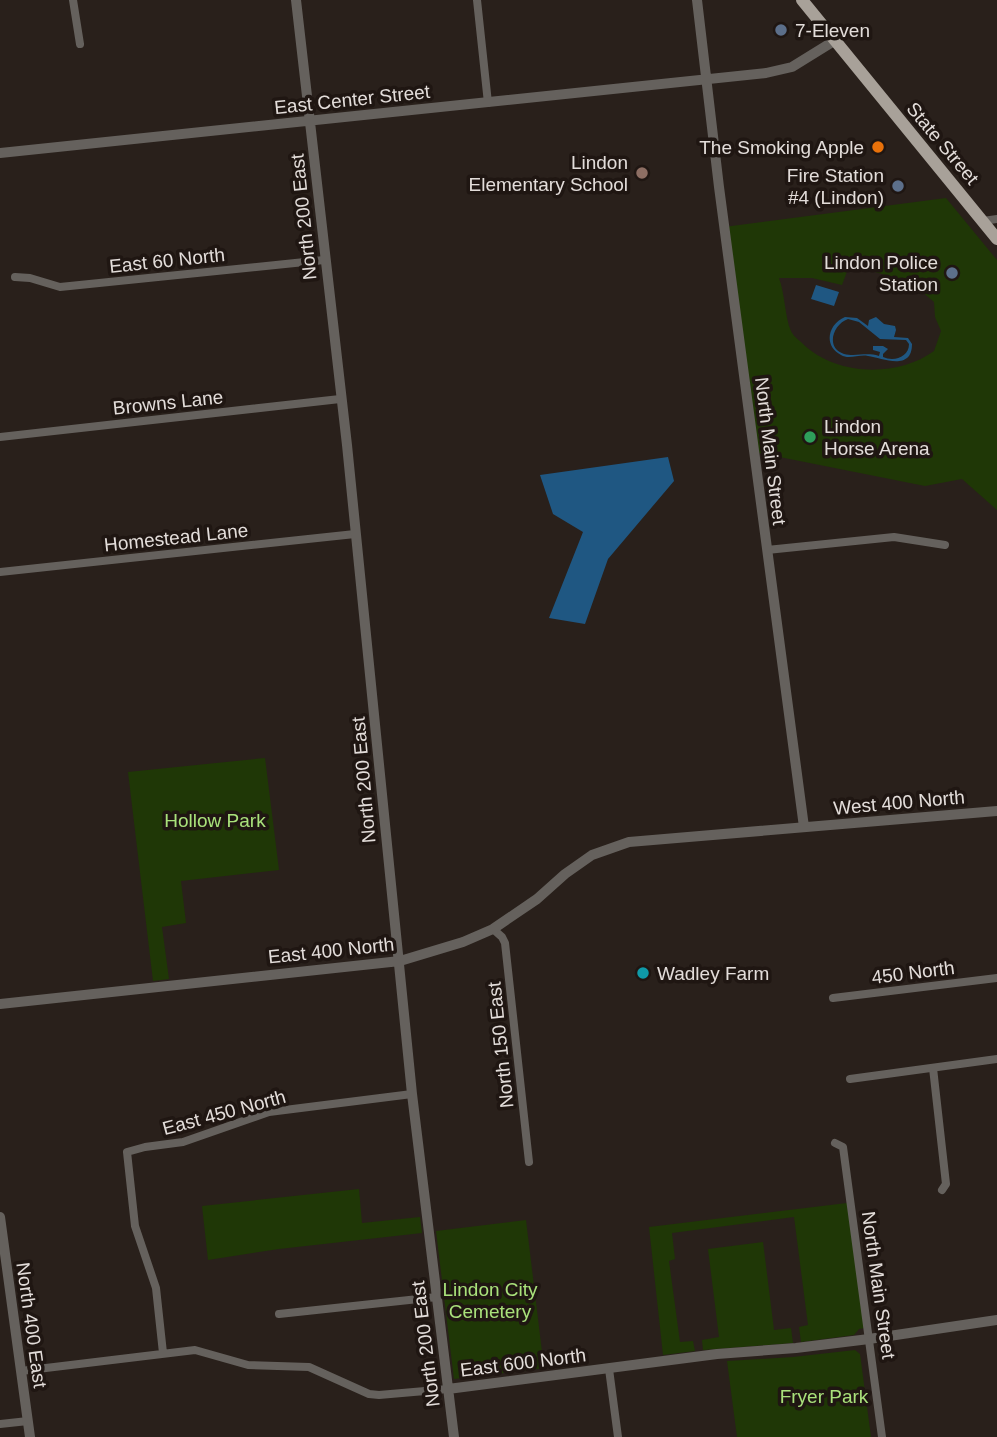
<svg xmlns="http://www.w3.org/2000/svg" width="997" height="1437" viewBox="0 0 997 1437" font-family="Helvetica,sans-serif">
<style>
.green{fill:#1f3706;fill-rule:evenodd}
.water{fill:#1f5782;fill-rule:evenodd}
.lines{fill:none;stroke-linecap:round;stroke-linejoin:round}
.minor{stroke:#65615d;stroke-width:8}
.tertiary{stroke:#65615d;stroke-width:10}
.primary{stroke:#a8a199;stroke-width:12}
.service-dot{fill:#5c6f8a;stroke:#1f1612;stroke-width:2.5}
.food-dot{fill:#e8710a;stroke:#1f1612;stroke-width:2.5}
.education-dot{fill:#8d6e63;stroke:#1f1612;stroke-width:2.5}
.leisure-dot{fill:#2e9e5b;stroke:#1f1612;stroke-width:2.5}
.culture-dot{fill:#0f9aa8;stroke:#1f1612;stroke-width:2.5}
.labels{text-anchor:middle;stroke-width:7;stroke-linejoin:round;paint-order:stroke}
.poi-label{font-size:19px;fill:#e3ddda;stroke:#1f1612;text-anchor:end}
.street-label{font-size:19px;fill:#e3ddda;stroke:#1f1612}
.park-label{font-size:19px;fill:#a9e17b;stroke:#1f1612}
</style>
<rect width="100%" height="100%" fill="#29201b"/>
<path class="green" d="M 946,198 L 997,260 L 997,510 L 962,479 L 925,486 L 754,452 L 724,227 ZM 859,267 L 885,275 L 884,279 L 920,290 L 934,302 L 935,317 L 941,331 L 934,351 C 897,378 835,376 802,343 C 799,340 793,336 791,331 C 785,318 785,294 779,278 L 812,278 L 842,285 L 848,269 L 857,272 Z
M 265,758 L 279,870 L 181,881 L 186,923 L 162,927 L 169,979 L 153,981 L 128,772 Z
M 359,1189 L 362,1223 L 420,1217 L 422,1233 L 279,1249 L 208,1260 L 202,1206 Z
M 847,1203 L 865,1328 L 859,1329 L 854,1335 L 801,1342 L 799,1327 L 808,1325 L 794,1217 L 672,1233 L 675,1259 L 669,1261 L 680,1342 L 693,1341 L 695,1351 L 663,1355 L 649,1227 Z
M 526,1220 L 544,1368 L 454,1379 L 436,1231 Z
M 763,1242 L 774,1330 L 791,1328 L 793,1343 L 703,1350 L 702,1340 L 719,1337 L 708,1249 Z
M 855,1350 L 860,1354 L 871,1437 L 737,1437 L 727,1361 L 793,1357 Z"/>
<path class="water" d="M 816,285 L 839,292 L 834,306 L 811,299 Z
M 845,317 L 857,318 L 868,326 L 869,320 L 876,317 L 884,324 L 895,326 L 896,330 L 894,337 L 908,338 L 912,344 C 912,372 882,358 868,356 C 859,354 849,360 841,355 C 823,346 828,324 845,317 ZM 848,319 L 859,322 L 880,339 L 906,340 L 909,344 C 909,357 894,362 883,357 L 883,354 L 888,349 L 883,346 L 873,346 L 873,350 L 880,352 L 879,356 C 866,352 856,357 844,354 C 825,348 833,324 848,319 Z
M 668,457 L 674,481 L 608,559 L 585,624 L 549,618 L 583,532 L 553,514 L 540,475 Z"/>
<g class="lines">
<path class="minor" d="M 73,0 L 80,44
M 477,0 L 488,103
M 983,221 L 997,219
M 15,277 L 30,278 L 60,287 L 324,260
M 0,437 L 340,399
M 767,550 L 894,537 L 945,545
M 0,572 L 355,534
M 493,929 L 502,937 L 505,943 L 529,1162
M 833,998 L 997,978
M 933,1068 L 946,1184 L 942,1190
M 850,1079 L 997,1059
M 835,1143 L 843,1147 L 882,1437
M 279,1314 L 437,1297
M 163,1353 L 156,1288 L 135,1226 L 127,1152 L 145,1147 L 183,1142 L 269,1112 L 412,1094
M 609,1369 L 618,1437
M 21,1371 L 195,1350 L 248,1365 L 309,1367 L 369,1394 L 379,1395 L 448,1389
M 0,1424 L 28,1421"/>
<path class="tertiary" d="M 296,0 L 347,445 L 412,1094 L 454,1437
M 697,0 L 719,187 L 804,827
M 0,153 L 766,73 L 792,67 L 834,41
M 0,1004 L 400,961 L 463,942 L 493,929 L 537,899 L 565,874 L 592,855 L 629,842 L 997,811
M 0,1217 L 30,1437
M 448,1389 L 717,1354 L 796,1348 L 869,1339 L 997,1320"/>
<path class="primary" d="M 802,0 L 997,239"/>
</g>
<g class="service-dot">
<circle cx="781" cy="30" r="7"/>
<circle cx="898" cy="186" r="7"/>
<circle cx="952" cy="273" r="7"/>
</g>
<circle class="food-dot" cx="878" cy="147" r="7"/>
<circle class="education-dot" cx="642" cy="173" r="7"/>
<circle class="leisure-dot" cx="810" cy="437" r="7"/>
<circle class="culture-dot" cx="643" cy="973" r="7"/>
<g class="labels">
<g class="poi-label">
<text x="795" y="37" text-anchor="start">7-Eleven</text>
<text x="864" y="154">The Smoking Apple</text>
<text x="628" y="169">Lindon<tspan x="628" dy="22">Elementary School</tspan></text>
<text x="884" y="182">Fire Station<tspan x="884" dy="22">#4 (Lindon)</tspan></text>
<text x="938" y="269">Lindon Police<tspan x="938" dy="22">Station</tspan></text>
<text x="824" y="433" text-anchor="start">Lindon<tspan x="824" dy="22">Horse Arena</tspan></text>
<text x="657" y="980" text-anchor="start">Wadley Farm</text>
</g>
<g class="street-label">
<text transform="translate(352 99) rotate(-6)" y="7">East Center Street</text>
<text transform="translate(943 143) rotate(50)" y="7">State Street</text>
<text transform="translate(303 217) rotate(-96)" y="7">North 200 East</text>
<text transform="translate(167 260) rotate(-6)" y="7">East 60 North</text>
<text transform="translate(168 402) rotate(-6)" y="7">Browns Lane</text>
<text transform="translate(771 451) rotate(83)" y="7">North Main Street</text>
<text transform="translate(176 537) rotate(-6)" y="7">Homestead Lane</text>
<text transform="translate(363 780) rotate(-95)" y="7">North 200 East</text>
<text transform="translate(899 802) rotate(-5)" y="7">West 400 North</text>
<text transform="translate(331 950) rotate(-6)" y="7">East 400 North</text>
<text transform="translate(913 972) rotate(-7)" y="7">450 North</text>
<text transform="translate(500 1045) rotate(-96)" y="7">North 150 East</text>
<text transform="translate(224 1112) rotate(-15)" y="7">East 450 North</text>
<text transform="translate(879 1285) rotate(82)" y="7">North Main Street</text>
<text transform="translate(32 1325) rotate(82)" y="7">North 400 East</text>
<text transform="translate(425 1344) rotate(-97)" y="7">North 200 East</text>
<text transform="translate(523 1362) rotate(-7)" y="7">East 600 North</text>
</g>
<g class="park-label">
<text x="215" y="827">Hollow Park</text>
<text x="490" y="1296">Lindon City<tspan x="490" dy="22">Cemetery</tspan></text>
<text x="824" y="1403">Fryer Park</text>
</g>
</g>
</svg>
